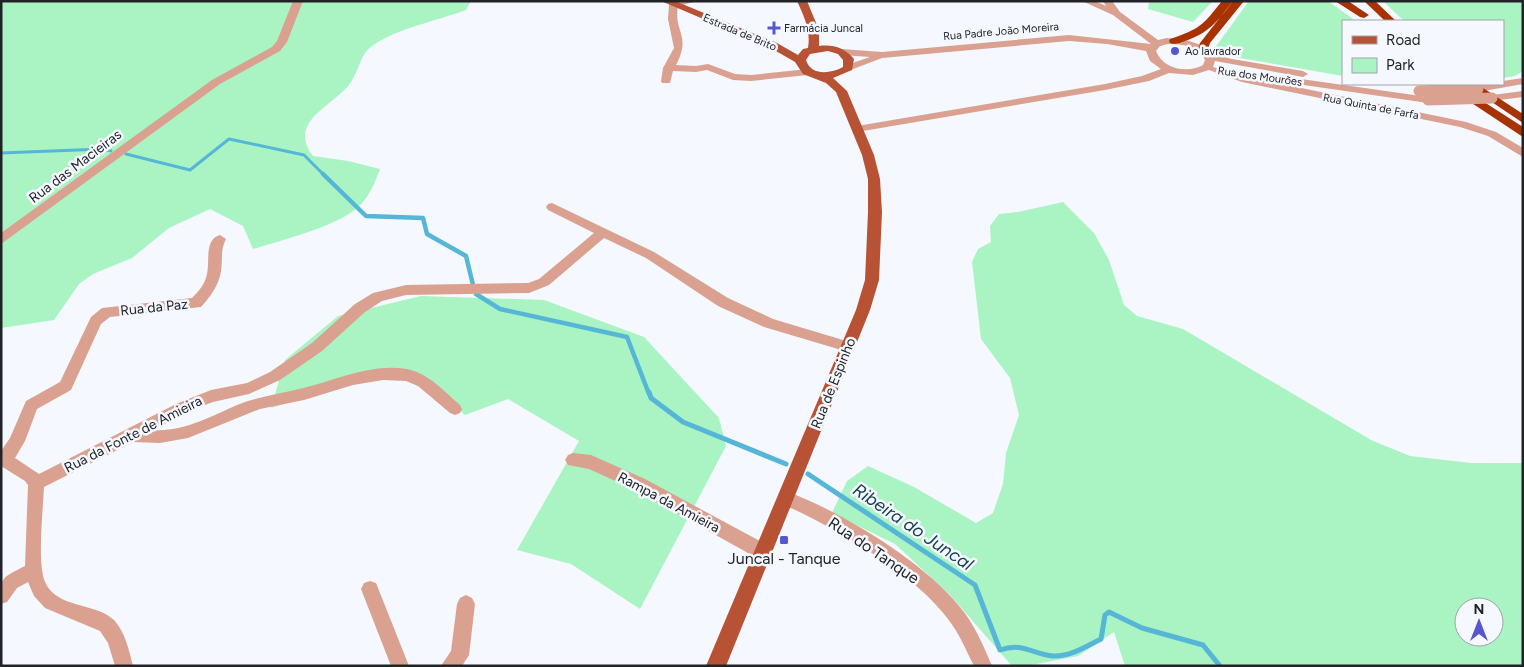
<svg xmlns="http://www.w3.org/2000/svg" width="1524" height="667" viewBox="0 0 1524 667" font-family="Figtree,sans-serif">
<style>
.green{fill:#a9f4c2;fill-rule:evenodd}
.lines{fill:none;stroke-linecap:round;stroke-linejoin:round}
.stream-far2{stroke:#56b6d7;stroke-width:3}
.stream-far1{stroke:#56b6d7;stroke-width:4.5}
.stream{stroke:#56b6d7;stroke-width:5}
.minor{fill:#daa190;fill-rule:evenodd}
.major{fill:#b75334;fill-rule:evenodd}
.highway{fill:#a83200;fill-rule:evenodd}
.minor-bridge{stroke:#daa190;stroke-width:11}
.poi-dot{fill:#5856ce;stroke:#f5f8fe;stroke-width:2}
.labels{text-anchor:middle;stroke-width:5;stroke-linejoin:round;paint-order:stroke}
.far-poi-label{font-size:11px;fill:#222327;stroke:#f5f8fe;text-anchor:start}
.far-street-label{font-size:11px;fill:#222327;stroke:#f5f8fe}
.street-label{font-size:14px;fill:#222327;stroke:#f5f8fe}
.near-street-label{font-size:16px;fill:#222327;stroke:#f5f8fe}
.near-poi-label{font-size:16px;fill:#222327;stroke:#f5f8fe}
.near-water-label{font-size:18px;font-style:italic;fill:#15404e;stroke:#f5f8fe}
</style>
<rect width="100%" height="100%" fill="#f5f8fe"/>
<path class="green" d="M 1,1 L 471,1 L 466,10 C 437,21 397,28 372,46 C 360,54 358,74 349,85 C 331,107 287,122 313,156 L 348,161 L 380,169 C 375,182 369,198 357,208 C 335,227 282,240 253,249 L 243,226 L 210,209 L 169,228 L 132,258 L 93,274 L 79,284 L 54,320 L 1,328 Z
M 1149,1 L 1213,1 L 1193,22 L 1148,9 Z
M 1249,1 L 1328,1 L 1356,21 L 1343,21 L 1343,76 L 1218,54 L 1214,49 Z
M 1383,1 L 1523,1 L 1523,71 L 1515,76 L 1503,78 L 1503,21 L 1404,21 Z
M 1063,202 L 1094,233 L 1109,260 L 1124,305 L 1137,316 L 1183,329 L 1371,440 L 1410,456 L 1471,463 L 1523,463 L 1523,666 L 1125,666 L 1114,632 L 1078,656 L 1026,666 L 1012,666 L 950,595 L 895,544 L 832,513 L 847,481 L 868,466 L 914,487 L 976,523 L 993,513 L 1003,484 L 1006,453 L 1019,415 L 1010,378 L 981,339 L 972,262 L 978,249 L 991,242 L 990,226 L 999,214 L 1018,212 ZM 1464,607 L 1494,607 L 1494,637 L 1464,637 Z
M 421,296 L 544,300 L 644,337 L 719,418 L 726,446 L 640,609 L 571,564 L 517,550 L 579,441 L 508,399 L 465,415 L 426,381 L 400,373 L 340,385 L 271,408 L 285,360 L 338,316 Z"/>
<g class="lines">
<path class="stream-far2" d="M 1,153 L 103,149 L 111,151
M 126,154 L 190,170 L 229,139 L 304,155 L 324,175"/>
<path class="stream-far1" d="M 323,174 L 366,216 L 423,218 L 427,234 L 466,256 L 473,285
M 476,294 L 500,309 L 627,337 L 649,394"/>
<path class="stream" d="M 649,392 L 651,398 L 683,422 L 786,464
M 808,474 L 975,585 L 1000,650 C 1023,642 1032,654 1053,656 C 1070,657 1087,646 1101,639 L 1105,615 L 1109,612 L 1142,628 L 1203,645 L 1220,666"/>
<path class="minor" d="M 293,1 L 303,1 L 287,42 L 280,51 L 220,84 L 1,244 L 1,233 L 212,80 L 272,47 L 277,41 Z
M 674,1 L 698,1 L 678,6 C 673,32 692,35 676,65 L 696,66 L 708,64 L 735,74 L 751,75 L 808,69 L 813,72 L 808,75 L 751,81 L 733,80 L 707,70 L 696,72 L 673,71 L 670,83 L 662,83 L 661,81 L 663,68 L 674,48 L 668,19 L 669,4 Z
M 1082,1 L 1095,1 L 1106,6 L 1103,1 L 1112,1 L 1120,12 L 1158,40 L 1167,38 L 1186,40 L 1201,45 L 1211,54 L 1232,59 L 1303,71 L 1308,74 L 1303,77 L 1215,61 L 1213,67 L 1244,76 L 1466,122 L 1496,132 L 1523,148 L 1523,157 L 1488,136 L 1460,127 L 1242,82 L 1209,70 L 1193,75 L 1169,73 L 1149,81 L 1105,90 L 857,132 L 852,129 L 857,126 L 1105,84 L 1142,76 L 1161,69 L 1150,61 L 1146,51 L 1107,44 L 1069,41 L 882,58 L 848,71 L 843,68 L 844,66 L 870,57 L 842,55 L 837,52 L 842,49 L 882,52 L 1069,35 L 1151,44 L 1113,15 ZM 1168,44 C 1182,44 1198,46 1205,60 L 1203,65 C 1187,74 1163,69 1156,51 L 1160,46 Z
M 1287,77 L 1428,97 L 1433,100 L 1428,103 L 1283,82 L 1282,80 Z
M 1523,78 L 1523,84 L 1478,92 L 1473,89 L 1474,87 L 1490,84 L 1503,84 L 1503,81 Z
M 1523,91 L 1523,97 L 1492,101 L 1487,98 L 1492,95 Z
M 552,203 L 654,252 L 728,298 L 773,319 L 853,343 L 855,347 L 853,351 L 848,352 L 764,327 L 718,306 L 646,258 L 604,238 L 549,285 L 529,293 L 406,295 L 382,301 L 365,312 L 322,351 L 280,380 L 249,394 L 213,402 L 186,412 L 154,430 C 183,432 212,416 237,405 C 259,396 281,394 303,388 C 337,380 371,363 407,369 C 428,373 445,392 460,405 L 462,409 L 460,413 L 455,415 L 450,413 L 418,386 L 406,381 L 383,380 L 353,385 L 304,400 L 260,409 L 188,438 L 160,443 L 133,442 L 44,487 C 43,510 37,563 45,582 C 57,609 95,602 114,620 C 125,632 129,650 133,666 L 115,666 L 108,643 L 100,631 L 45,608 L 34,596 L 28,582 L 17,588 L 7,602 L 1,604 C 1,576 0,579 25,566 L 28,485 L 25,481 L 1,466 L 1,451 L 10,438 L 26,401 L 60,382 L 91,317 L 102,308 L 192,298 C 199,291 205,284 207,274 C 210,262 204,239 220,235 L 226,239 C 220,250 223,259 221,271 C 219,285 210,297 201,307 L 110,317 L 101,324 L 71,390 L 37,409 L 25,441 L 15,458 L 39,474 L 176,404 L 211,390 L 247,383 L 270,372 L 312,343 L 355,304 L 373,293 L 406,285 L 528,283 L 539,279 L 594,233 L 548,210 L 546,207 L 548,204 Z
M 573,453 L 591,455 L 645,479 L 769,546 L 771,552 L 769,558 L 763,560 L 757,558 L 633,489 L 589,469 L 568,465 L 565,460 L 568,455 Z
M 786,491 C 840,511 923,561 959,606 C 974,623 983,645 992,666 L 974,666 C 966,650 959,633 948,619 C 913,572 834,527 780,503 L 778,498 L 780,493 Z
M 370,581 L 376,583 L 409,666 L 391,666 L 361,589 L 364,583 Z
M 466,595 L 472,598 L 475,604 L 469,655 L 462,666 L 441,666 L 451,651 L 457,604 L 460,598 Z"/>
<path class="major" d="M 661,1 L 675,1 L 777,43 L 798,55 L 803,49 L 808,48 C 811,31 804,16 797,1 L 807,1 L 819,30 L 819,46 C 833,44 845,48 854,59 L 852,70 L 833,78 L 847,91 L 874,155 L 880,179 L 882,212 L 879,280 L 870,310 L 726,666 L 706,666 L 856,310 L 865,280 L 868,212 L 868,179 L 862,155 L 836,92 L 826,83 L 803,74 L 795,62 L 769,47 ZM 828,51 L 838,54 L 843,60 L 843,67 C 830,74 811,76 806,60 L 810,54 Z"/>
<path class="highway" d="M 1222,1 L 1233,1 C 1218,21 1209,33 1185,41 C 1180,43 1176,45 1170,43 L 1169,41 L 1170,39 C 1200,29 1203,25 1222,1 Z
M 1233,1 L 1244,1 L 1210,43 L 1207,52 L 1199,52 L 1198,50 L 1200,43 Z
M 1335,1 L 1348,1 L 1369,15 L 1364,18 L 1360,17 Z
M 1364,1 L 1375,1 L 1396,21 L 1385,21 Z
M 1443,84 L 1456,84 L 1523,127 L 1523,137 Z
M 1465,84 L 1477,84 L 1523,114 L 1523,123 Z"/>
<path class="minor-bridge" d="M 1419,91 L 1478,89
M 1428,100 L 1492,98"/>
</g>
<g class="poi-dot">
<path d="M771.5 20.5h5v5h5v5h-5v5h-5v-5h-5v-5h5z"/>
<circle cx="1175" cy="51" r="5"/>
<rect x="779" y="535" width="10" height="10" rx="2.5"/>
</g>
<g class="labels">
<g class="far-poi-label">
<text x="784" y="32">Farmácia Juncal</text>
<text x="1185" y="55">Ao lavrador</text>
</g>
<g class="far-street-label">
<text transform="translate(1001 31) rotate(-5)" y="4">Rua Padre João Moreira</text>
<text transform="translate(740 32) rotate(23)" y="4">Estrada de Brito</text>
<text transform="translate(1260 76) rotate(8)" y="4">Rua dos Mourões</text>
<text transform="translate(1371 106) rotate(11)" y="4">Rua Quinta de Farfa</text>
</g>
<g class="street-label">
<text transform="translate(75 166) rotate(-37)" y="5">Rua das Macieiras</text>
<text transform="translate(154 307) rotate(-6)" y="5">Rua da Paz</text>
<text transform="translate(833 383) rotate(-68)" y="5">Rua de Espinho</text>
<text transform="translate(133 434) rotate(-27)" y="5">Rua da Fonte de Amieira</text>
<text transform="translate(669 502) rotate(28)" y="5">Rampa da Amieira</text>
</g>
<g class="near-street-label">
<text transform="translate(874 550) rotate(34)" y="6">Rua do Tanque</text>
</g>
<g class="near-poi-label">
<text x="784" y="564">Juncal - Tanque</text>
</g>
<g class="near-water-label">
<text transform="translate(913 527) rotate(34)" y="6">Ribeira do Juncal</text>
</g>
</g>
<rect width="1524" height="667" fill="none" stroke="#222327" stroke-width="5"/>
<rect x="1342" y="20" width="162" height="65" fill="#f5f8fe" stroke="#a1a3a8"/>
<rect x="1352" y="36" width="25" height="8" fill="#b75334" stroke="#a1a3a8"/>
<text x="1386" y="45" font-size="15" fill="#222327">Road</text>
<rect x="1352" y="58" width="25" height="15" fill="#a9f4c2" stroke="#a1a3a8"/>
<text x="1386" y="70" font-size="15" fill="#222327">Park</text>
<g transform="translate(1479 622)"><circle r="24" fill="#f5f8fe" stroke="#a1a3a8"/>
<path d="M0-4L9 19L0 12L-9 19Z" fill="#5856ce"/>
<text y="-8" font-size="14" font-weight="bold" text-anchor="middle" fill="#222327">N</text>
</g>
</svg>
